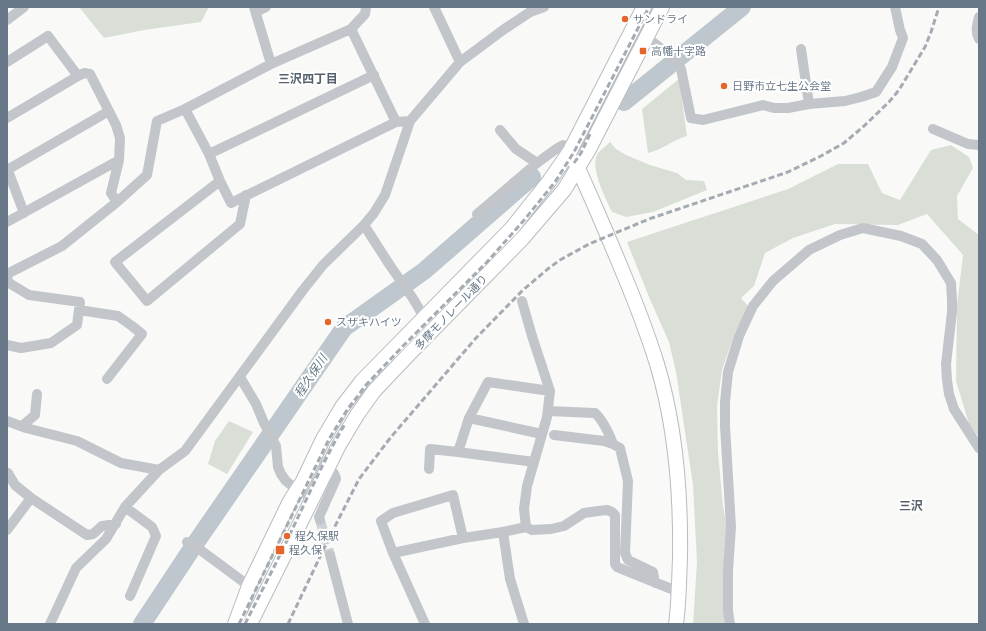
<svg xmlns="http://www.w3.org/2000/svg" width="986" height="631" viewBox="0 0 986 631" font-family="Inter,'Noto Sans JP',sans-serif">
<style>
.green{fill:#d9dfd6}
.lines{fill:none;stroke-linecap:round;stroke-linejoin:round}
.river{stroke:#bdc7cd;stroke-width:18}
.street-tunnel{stroke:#ced3d6;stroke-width:10;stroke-dasharray:10 5;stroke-linecap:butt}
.secondary-casing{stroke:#b7bcc1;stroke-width:16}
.street{stroke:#c2c6cb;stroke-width:10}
.secondary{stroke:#fff;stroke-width:14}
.rail{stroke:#a5abb2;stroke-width:3;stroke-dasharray:6 3;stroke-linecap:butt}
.poi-dot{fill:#e4662d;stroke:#fff;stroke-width:1.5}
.labels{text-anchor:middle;stroke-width:4;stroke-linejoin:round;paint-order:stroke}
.poi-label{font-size:11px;fill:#687888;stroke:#fff;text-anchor:start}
.street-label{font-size:11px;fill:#687888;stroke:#fff}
.neighbourhood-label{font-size:12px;font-weight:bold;fill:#56616d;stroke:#fff}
.water-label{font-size:12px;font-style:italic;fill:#647883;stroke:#fff}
</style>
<rect width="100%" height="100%" fill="#f9faf7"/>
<path class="green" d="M 79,7 L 209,7 L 201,22 L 144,30 L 104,38 Z
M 679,79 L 687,136 C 673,140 662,150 648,153 L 642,109 Z
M 610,142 L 616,149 L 626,155 L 650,165 L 677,173 L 686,180 L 704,181 L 707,190 L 653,212 L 626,217 L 612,212 C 606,199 590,169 597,155 C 599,151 607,145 610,142 Z
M 951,145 L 969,157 L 973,168 L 957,196 L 958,219 L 979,235 L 979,437 L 969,424 L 956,381 L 957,305 L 963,255 L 927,214 L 898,225 L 835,224 L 793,238 L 765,253 L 754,286 L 741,298 L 749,307 L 735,332 L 722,370 L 717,406 L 718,452 L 723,506 L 728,533 L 724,589 L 725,624 L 693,624 L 697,562 L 693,485 L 676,372 L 669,342 L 649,297 L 627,242 L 788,189 L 838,164 L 868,164 L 882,193 L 900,200 L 931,150 Z
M 229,421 L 253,432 L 227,474 L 208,464 L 215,441 Z"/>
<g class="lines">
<path class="river" d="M 624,102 L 742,7
M 142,624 L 197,541 L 344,328 L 424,271 L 532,177"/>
<path class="street-tunnel" d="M 320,520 L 330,555"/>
<g class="secondary-casing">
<path id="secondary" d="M 575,162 C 592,198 607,234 622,270 C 635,301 647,332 657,364 C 676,427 681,492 680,558 C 679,580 679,602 676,624
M 235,624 L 249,586 L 290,501 L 303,481 L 323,439 L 342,407 L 362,381 L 512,228 L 550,180 L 570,151 L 644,7
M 250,624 L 339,445 L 357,415 L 374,391 L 411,352 L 522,239 L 564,190 L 588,151 L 662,7"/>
</g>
<path class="street" d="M 254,7 L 271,64
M 434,7 L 460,62
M 256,12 L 266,7
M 979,17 C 977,25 975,32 979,39
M 7,20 L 24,7
M 351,29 L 396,122
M 646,38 L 654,43 L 669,55 L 681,69 L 691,118 L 703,120 L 763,105 L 774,108 L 788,108 L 809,104 L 845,101 L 861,97 L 876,92 L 892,67 L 903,38 L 900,30 L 895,7
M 801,49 L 809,104
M 7,62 L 48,36 L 78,76 L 84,73 L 90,74 L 116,125 L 120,138 L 119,160 L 111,193 L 117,202 L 147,175 L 157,121 L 185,109 L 271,64 L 351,29 L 365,14 L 366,7
M 185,109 L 209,154 L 220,181 L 231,203 L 396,122 L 410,121
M 7,118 L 78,76
M 933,129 L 968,144 L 979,145
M 500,130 L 516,149 L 537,163
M 209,154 L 374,75
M 7,168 L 24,213
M 7,170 L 109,111
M 220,181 L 115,262 L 147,301 L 240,224 L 246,195
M 477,214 L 537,163 L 556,149 L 563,145 L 565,146 L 570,151
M 7,222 L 119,160
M 364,225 L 389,264 L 412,297 L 424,317
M 7,274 L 62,246 L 117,202
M 7,278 L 9,283 L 29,295 L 80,302 L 77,325 L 51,343 L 21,348 L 7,345
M 522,301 L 532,336 L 550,391 L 547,417 L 534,462 L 527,486 L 524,509 L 526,527 L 532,530 L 551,529 L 564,526 L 584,513 L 598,511 L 607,510 L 612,512 L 615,515 L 615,564 L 617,567 L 679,592
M 79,310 L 118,316 L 132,326 L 142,334 L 107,379
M 240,377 L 256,404 L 264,423 L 276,446 L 278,467 L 281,474 L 286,481 L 297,490 L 313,498
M 548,411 L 595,413 C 602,419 610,435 613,444 L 620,448 L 628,481 L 625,553 L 628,560 L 653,572 L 655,583
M 469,418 L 542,434
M 7,421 L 26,428 L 77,441 L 121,463 L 159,470
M 22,426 L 35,415 L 37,394
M 554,435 L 604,441 L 613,444
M 458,452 L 469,418 L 488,382 L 550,391
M 313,461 C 322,465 334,468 336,479 L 319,517 L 320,520
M 429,469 L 430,449 L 458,452 L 534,462
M 7,473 L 8,473 L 15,485 L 31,498 L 87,535 L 93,534 L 102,526 L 116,524
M 125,507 L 152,527 L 156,536 L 130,596
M 7,530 L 31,498
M 503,532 L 510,579 L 524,624
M 187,542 L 191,543 L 249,586
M 393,553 L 463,538 L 503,532 L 526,527
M 330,555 L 348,624
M 50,624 L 76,568 L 106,539 L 125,507 L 159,470 L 185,451 L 303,290 L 323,265 L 364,225 L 374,213 L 385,195 L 402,145 L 410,121 L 460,62 L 503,30 L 530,12 L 544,7
M 425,624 L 393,553 L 381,521 L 393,513 L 453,495 L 463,538
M 730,624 L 728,611 L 728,571 L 731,527 L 725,426 L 725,402 L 728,372 L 739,336 L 753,306 L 773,281 L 809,250 L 840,235 L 863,228 L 901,236 L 922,244 L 937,260 L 951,283 L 952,300 L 952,312 L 946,364 L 947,380 L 949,394 L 954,409 L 979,448"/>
<use href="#secondary" class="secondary"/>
<path class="rail" d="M 574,163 L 581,153 L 591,132
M 239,624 L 329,439 L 347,410 L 366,385 L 404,345 L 487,262 L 525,219 L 555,182 L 574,152 L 649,7
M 245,624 C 260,594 276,564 290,534 C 308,497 324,459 345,424
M 288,624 L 328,540 L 359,479 L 391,437 L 476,338 L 523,290 L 549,268 L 560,260 L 589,244 L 649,219 L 788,172 L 821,156 L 844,143 L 864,126 L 889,102 L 899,90 L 908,75 L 925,47 L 931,32 L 939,7"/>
</g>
<g class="poi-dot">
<circle cx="625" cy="19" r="4"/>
<rect x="639" y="47" width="8" height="8" rx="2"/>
<circle cx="724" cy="86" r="4"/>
<circle cx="328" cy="322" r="4"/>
<circle cx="287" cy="536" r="4"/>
<rect x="275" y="545" width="10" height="10" rx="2"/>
</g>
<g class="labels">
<g class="poi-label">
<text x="633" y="23">サンドライ</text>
<text x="651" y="55">高幡十字路</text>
<text x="732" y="90">日野市立七生公会堂</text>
<text x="336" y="326">スザキハイツ</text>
<text x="295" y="540">程久保駅</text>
<text x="289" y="554">程久保</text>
</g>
<g class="street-label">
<text transform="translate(451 312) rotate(-46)" y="4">多摩モノレール通り</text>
</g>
<g class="neighbourhood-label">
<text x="308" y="83">三沢四丁目</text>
<text x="911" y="510">三沢</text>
</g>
<g class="water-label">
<text transform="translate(311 376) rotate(-56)" y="4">程久保川</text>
</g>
</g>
<rect width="986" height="631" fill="none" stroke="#687888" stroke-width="16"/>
</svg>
